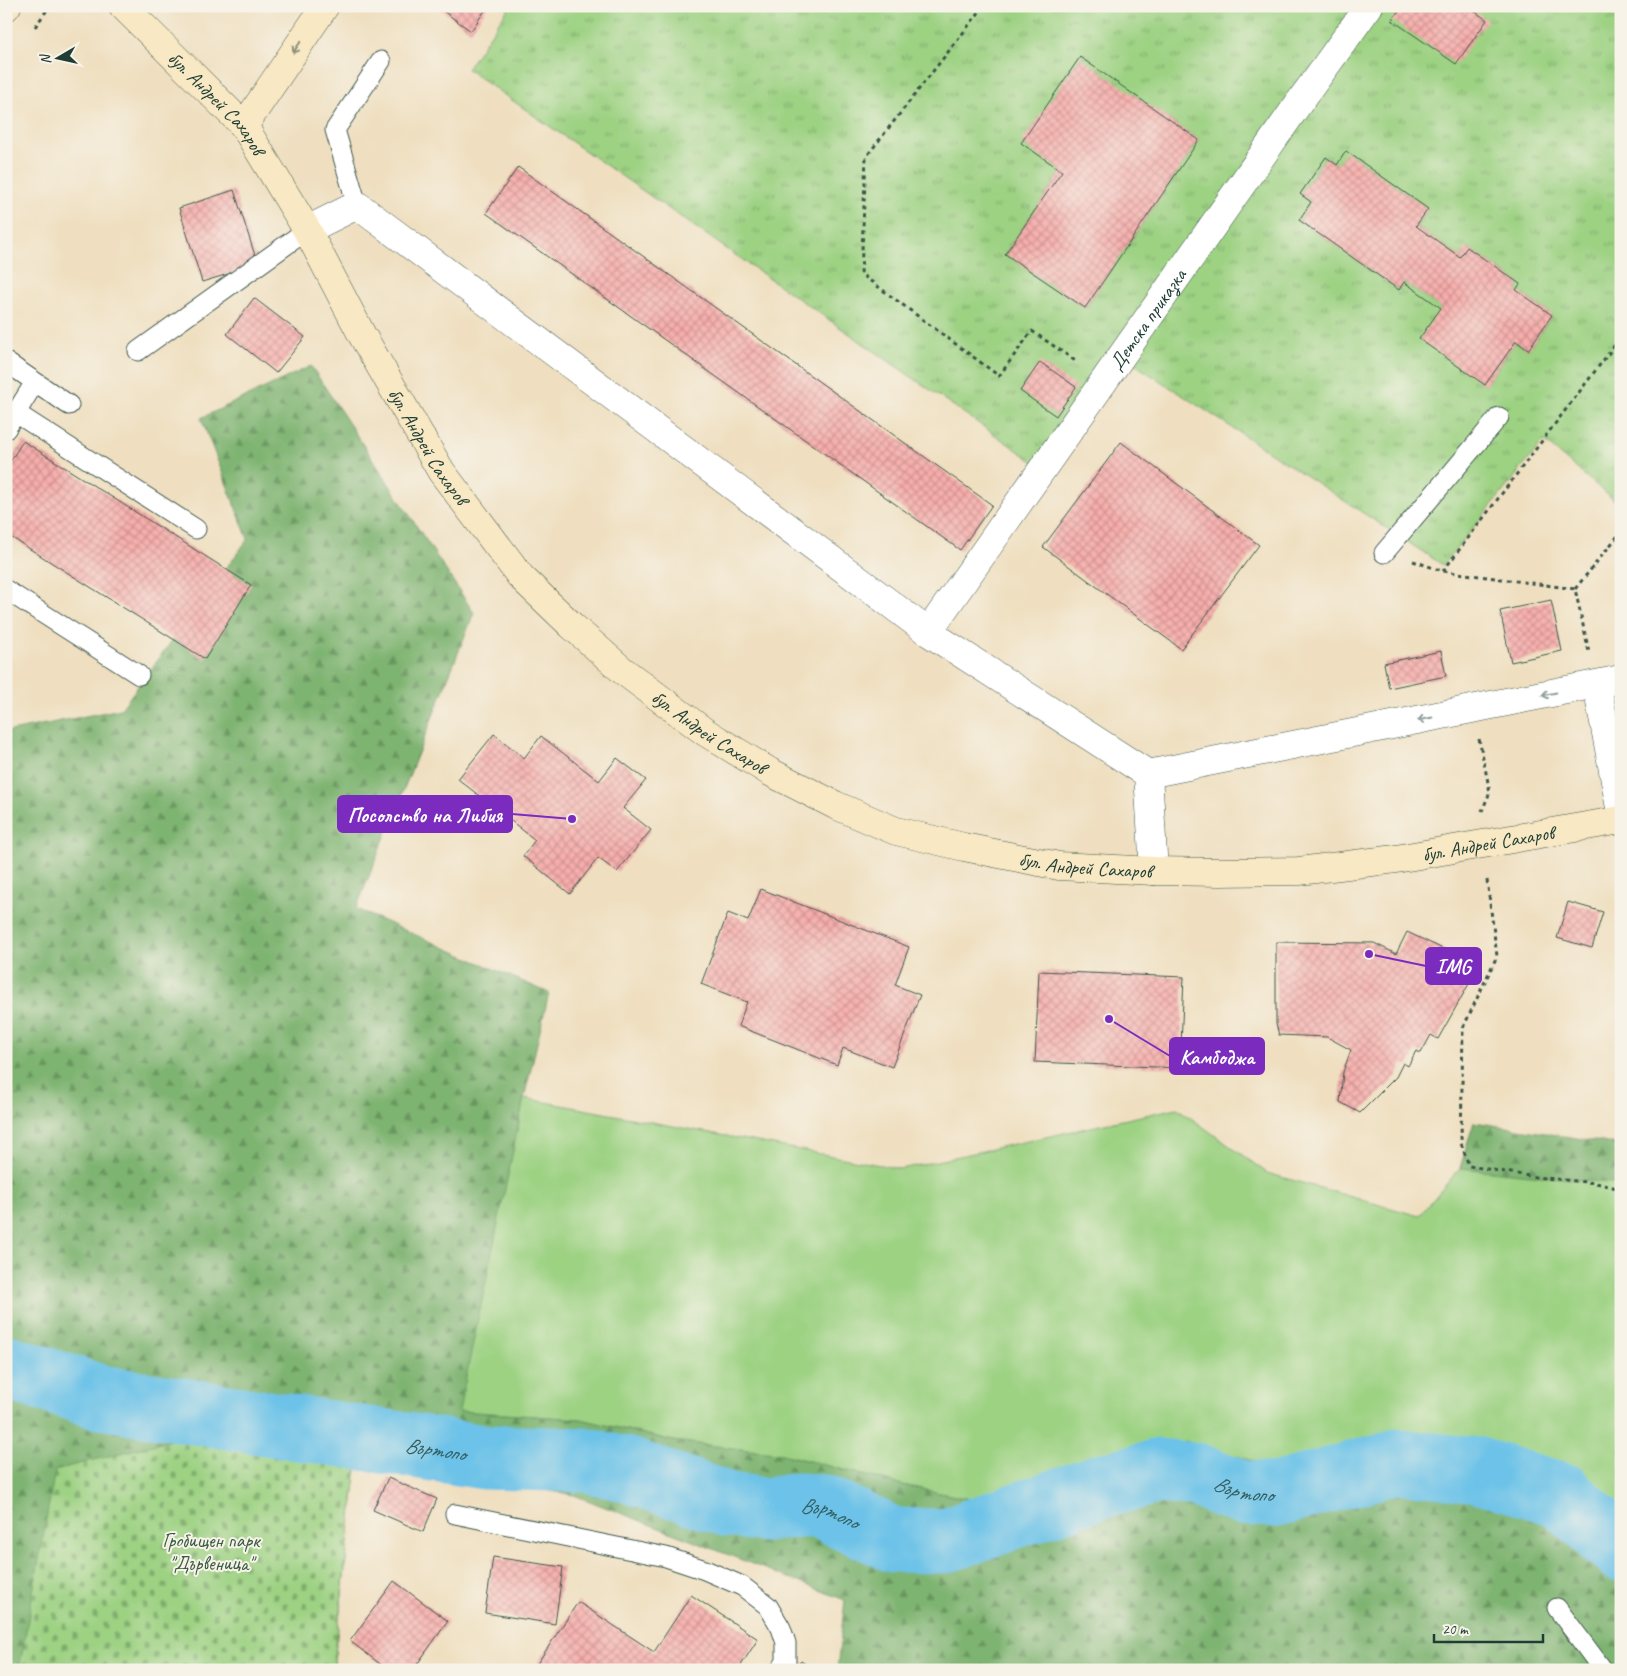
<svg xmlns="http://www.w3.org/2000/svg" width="1627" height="1676" viewBox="0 0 1627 1676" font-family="Caveat,sans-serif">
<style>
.grass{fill:url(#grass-tufts);stroke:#5e885c;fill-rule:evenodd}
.forest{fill:url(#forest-firs);stroke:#4e7852}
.cemetery{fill:url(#cemetery-stones);stroke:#5e885c}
.garden{fill:#9dd283;stroke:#5e885c}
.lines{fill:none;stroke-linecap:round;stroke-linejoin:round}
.river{stroke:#6cc2e8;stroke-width:65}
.building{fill:url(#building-cross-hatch)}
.lane-casing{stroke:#3e5549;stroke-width:21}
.street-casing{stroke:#3e5549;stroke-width:29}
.secondary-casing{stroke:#3e5549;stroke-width:29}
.path{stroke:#3e5549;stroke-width:3;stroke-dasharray:4 4;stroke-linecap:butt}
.lane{stroke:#fff;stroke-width:19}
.street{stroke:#fff;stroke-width:28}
.secondary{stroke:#f8e8c3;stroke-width:28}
.oneway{stroke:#8c927c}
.oneway2{stroke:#8f9e9a}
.labels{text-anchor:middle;stroke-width:4;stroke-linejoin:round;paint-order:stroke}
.street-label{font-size:20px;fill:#1f3d34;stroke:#f7f3e8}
.park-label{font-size:20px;fill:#385b44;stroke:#f7f3e8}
.water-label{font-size:21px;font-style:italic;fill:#325e61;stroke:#f7f3e8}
.leader{fill:none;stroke:#7b2cbf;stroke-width:2}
.callout-dot{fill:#7b2cbf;stroke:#f7f3e8;stroke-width:2}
.callout{fill:#7b2cbf;stroke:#7b2cbf;stroke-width:2}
.callout-label{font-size:21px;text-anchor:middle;font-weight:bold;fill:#fff}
</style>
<defs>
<pattern id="grass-tufts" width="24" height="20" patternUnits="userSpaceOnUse" patternTransform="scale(1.25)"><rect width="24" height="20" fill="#9dd283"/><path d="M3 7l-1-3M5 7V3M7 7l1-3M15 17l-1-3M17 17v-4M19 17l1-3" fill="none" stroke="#7fac6c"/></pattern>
<pattern id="forest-firs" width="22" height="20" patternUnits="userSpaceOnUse" patternTransform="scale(1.25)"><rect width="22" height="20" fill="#7eb471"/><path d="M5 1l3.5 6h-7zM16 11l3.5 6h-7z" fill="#67945e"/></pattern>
<pattern id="cemetery-stones" width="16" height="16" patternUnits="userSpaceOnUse" patternTransform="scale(1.25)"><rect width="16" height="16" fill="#9dd283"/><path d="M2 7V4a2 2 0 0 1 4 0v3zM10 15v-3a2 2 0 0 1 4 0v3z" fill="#7fac6c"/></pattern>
<pattern id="building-cross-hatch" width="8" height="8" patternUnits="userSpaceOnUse" patternTransform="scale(1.25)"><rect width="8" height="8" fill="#f8aeac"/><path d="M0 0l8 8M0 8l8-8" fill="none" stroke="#c88f8d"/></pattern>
</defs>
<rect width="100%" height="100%" fill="#f7f3e8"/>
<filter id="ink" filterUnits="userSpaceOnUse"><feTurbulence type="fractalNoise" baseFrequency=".02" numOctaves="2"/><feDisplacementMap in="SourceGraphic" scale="10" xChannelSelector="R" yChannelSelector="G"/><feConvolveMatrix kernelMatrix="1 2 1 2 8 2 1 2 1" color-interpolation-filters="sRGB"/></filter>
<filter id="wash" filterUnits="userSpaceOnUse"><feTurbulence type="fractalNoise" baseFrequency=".0096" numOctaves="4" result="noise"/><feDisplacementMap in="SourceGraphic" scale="20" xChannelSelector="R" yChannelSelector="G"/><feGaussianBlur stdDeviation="1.12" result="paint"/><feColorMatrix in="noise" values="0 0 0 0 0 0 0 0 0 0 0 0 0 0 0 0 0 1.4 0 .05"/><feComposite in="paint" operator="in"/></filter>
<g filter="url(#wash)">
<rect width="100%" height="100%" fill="#efdfc0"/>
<path class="grass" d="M 510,6 L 1621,6 L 1621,506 L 1544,441 L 1443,565 L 1122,356 L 1043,468 L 467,69 ZM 1080,58 L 1199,140 L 1085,308 L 1005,254 L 1062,171 L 1022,143 ZM 1347,152 L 1428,209 L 1416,226 L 1460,257 L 1467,247 L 1520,284 L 1516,290 L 1552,315 L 1528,350 L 1516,341 L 1485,385 L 1441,308 L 1404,282 L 1399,290 L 1299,220 L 1311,202 L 1300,194 L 1326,157 L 1337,165 Z"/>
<path class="forest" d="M 311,366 L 474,613 L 356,909 L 549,993 L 524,1098 L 460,1411 L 581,1419 L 674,1441 L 782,1454 L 903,1485 L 988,1503 L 1093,1463 L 1185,1441 L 1276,1468 L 1360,1444 L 1418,1432 L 1511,1449 L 1577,1480 L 1621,1514 L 1621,1670 L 837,1670 L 845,1600 L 574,1495 L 358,1457 L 333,1670 L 6,1670 L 6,732 L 121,709 L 248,539 L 201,418 Z
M 1474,1122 L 1621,1145 L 1621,1184 L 1460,1168 Z"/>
<path class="cemetery" d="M 207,1431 L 358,1457 L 333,1670 L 19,1670 L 55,1470 Z"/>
<path class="garden" d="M 524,1098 L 901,1169 L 1177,1108 L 1267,1173 L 1419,1216 L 1460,1168 L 1621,1184 L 1621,1514 L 1577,1480 L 1511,1449 L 1418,1432 L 1360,1444 L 1276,1468 L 1185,1441 L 1093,1463 L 988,1503 L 903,1485 L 782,1454 L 674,1441 L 581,1419 L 459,1411 Z"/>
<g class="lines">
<path class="river" id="s1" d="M 6,1367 L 100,1397 L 484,1457 L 587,1460 L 628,1470 L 729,1505 L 766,1510 L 798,1505 L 823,1507 L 894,1540 L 944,1541 L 1101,1486 L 1159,1471 L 1196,1475 L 1243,1493 L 1276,1495 L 1398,1461 L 1478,1470 L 1562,1495 L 1621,1549"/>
</g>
<g id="blocks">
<path class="building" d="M 436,6 L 488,6 L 471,31 Z
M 1402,6 L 1467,6 L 1487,20 L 1456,64 L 1392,20 Z
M 1080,57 L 1199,140 L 1085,308 L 1005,254 L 1062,171 L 1021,143 Z
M 1346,151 L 1428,209 L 1416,226 L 1460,257 L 1467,247 L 1520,284 L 1516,290 L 1552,315 L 1528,350 L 1516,341 L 1485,385 L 1419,339 L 1441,308 L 1404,282 L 1399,290 L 1299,220 L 1311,202 L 1300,194 L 1326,157 L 1337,165 Z
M 518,167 L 992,505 L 960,550 L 486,213 Z
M 234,190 L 258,265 L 202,282 L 179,208 Z
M 254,298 L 305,337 L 276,373 L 227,334 Z
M 1040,362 L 1076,387 L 1056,416 L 1020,391 Z
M 23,441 L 251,585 L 205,659 L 6,534 L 6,468 Z
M 1121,442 L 1259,545 L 1181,649 L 1043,547 Z
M 1551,600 L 1562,651 L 1511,662 L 1500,611 Z
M 1441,651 L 1446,676 L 1389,688 L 1384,663 Z
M 494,734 L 524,758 L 541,736 L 599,781 L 617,758 L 646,780 L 623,808 L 651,830 L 617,872 L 598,858 L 570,894 L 523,856 L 535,840 L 458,779 Z
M 761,889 L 909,947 L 895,985 L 920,995 L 892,1067 L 843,1048 L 837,1065 L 738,1026 L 747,1002 L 701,984 L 728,913 L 748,921 Z
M 1568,902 L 1603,912 L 1592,948 L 1557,938 Z
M 1407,932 L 1479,966 L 1438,1039 L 1431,1035 L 1421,1053 L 1416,1051 L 1408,1066 L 1403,1063 L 1396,1077 L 1360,1113 L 1340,1102 L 1343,1072 L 1351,1050 L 1327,1037 L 1279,1035 L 1276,1024 L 1276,942 L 1374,943 L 1396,954 Z
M 1039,971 L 1184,977 L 1180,1068 L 1035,1062 Z
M 388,1478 L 437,1499 L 423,1532 L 373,1510 Z
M 493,1557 L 563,1567 L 555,1624 L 485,1613 Z
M 394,1581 L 448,1621 L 413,1670 L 388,1670 L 350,1641 Z
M 691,1595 L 758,1639 L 738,1670 L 533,1670 L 578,1602 L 654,1652 Z
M 801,1661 L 814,1670 L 795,1670 Z"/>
</g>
</g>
<g filter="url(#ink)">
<use href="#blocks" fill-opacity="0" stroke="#3e5549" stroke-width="1"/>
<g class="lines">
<g class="lane-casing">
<path id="lane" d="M 357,205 L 335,130 L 381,61
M 138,351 L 307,230
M 6,362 L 69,405
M 16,413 L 196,529
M 6,429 L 35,382
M 1384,553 L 1499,417
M 6,590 L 139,675
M 455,1514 L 666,1557 L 705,1570 L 742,1586 L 768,1606 L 781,1628 L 786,1643 L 786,1662 L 780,1670
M 1557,1608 L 1603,1670"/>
</g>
<g class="street-casing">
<g id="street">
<path d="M 307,230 L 357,205 L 928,632 L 1148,774 L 1621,679"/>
<path id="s2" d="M 928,632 L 1301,100 L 1369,6"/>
<path d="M 1597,685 L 1621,813"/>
<path d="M 1148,774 L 1154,871"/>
</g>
</g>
<g class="secondary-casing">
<g id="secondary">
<path id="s3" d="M 123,6 L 244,126 L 307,230 L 362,335 L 441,471 L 521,577 L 571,625 L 622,670 L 705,732 L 770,772 L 835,805 L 896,831 L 964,847 L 1059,866 L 1154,871 L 1220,872 L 1299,871 L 1396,859 L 1621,820"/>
<path d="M 6,7 L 7,6"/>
<path d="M 244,126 L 325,6"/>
</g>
</g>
<path class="path" d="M 984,6 L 866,157 L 861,274 L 999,376 L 1032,331 L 1077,362
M 35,27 L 49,7
M 1413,561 L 1443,571 L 1575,589 L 1589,652
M 1443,571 L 1621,337
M 1575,589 L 1621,532
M 1479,739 L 1490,792 L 1482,811
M 1487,880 L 1497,956 L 1463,1028 L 1461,1143 L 1469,1166 L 1535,1177 L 1596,1183 L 1621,1189"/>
<use href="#lane" class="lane"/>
<use href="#street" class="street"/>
<use href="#secondary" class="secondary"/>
</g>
<defs><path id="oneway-shaft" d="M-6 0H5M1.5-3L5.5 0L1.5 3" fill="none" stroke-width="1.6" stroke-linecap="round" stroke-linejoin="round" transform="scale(1.25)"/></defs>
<use class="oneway" href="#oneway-shaft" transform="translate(297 47) rotate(124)"/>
<g class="oneway2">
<use href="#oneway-shaft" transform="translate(1549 694) rotate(169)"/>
<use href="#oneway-shaft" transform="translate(1425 719) rotate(169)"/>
</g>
</g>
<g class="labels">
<g class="street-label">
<text dy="7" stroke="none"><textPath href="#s3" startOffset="135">бул. Андрей Сахаров</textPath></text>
<text dy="7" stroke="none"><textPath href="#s2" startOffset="382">Детска приказка</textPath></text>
<text dy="7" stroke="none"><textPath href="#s3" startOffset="540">бул. Андрей Сахаров</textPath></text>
<text dy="7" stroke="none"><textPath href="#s3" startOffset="945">бул. Андрей Сахаров</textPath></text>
<text dy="7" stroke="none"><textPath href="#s3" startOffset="1755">бул. Андрей Сахаров</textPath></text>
<text dy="7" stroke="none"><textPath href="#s3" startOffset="1350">бул. Андрей Сахаров</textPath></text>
</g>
<g class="park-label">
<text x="211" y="1547">Гробищен парк<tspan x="211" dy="23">"Дървеница"</tspan></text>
</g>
<g class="water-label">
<text dy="7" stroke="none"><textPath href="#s1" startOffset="438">Въртопо</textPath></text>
<text dy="7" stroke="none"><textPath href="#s1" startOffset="1276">Въртопо</textPath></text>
<text dy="7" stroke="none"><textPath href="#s1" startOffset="842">Въртопо</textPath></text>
</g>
</g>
<path class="leader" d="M572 819L512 814M1369 954L1426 966M1109 1019L1170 1056"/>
<g class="callout-dot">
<circle cx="572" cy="819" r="5"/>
<circle cx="1369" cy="954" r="5"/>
<circle cx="1109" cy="1019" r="5"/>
</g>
<g class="callout">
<rect x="338" y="796" width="174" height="36" rx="5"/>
<rect x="1426" y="948" width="55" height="36" rx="5"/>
<rect x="1170" y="1038" width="94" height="36" rx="5"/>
</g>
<g class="callout-label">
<text x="425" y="822">Посолство на Либия</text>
<text x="1453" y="973">IMG</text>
<text x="1217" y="1064">Камбоджа</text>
</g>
<rect width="1627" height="1676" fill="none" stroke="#f7f3e8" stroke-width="25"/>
<g transform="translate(58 58) rotate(261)" stroke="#f7f3e8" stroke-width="4" paint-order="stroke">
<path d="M0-4L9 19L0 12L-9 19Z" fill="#1f3d34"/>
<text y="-8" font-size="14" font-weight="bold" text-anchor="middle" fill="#1f3d34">N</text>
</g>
<path d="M1434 1634v8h109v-8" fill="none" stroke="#1f3d34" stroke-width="2.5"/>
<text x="1442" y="1634" font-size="15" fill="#1f3d34" stroke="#f7f3e8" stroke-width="4" paint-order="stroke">20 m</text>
</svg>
